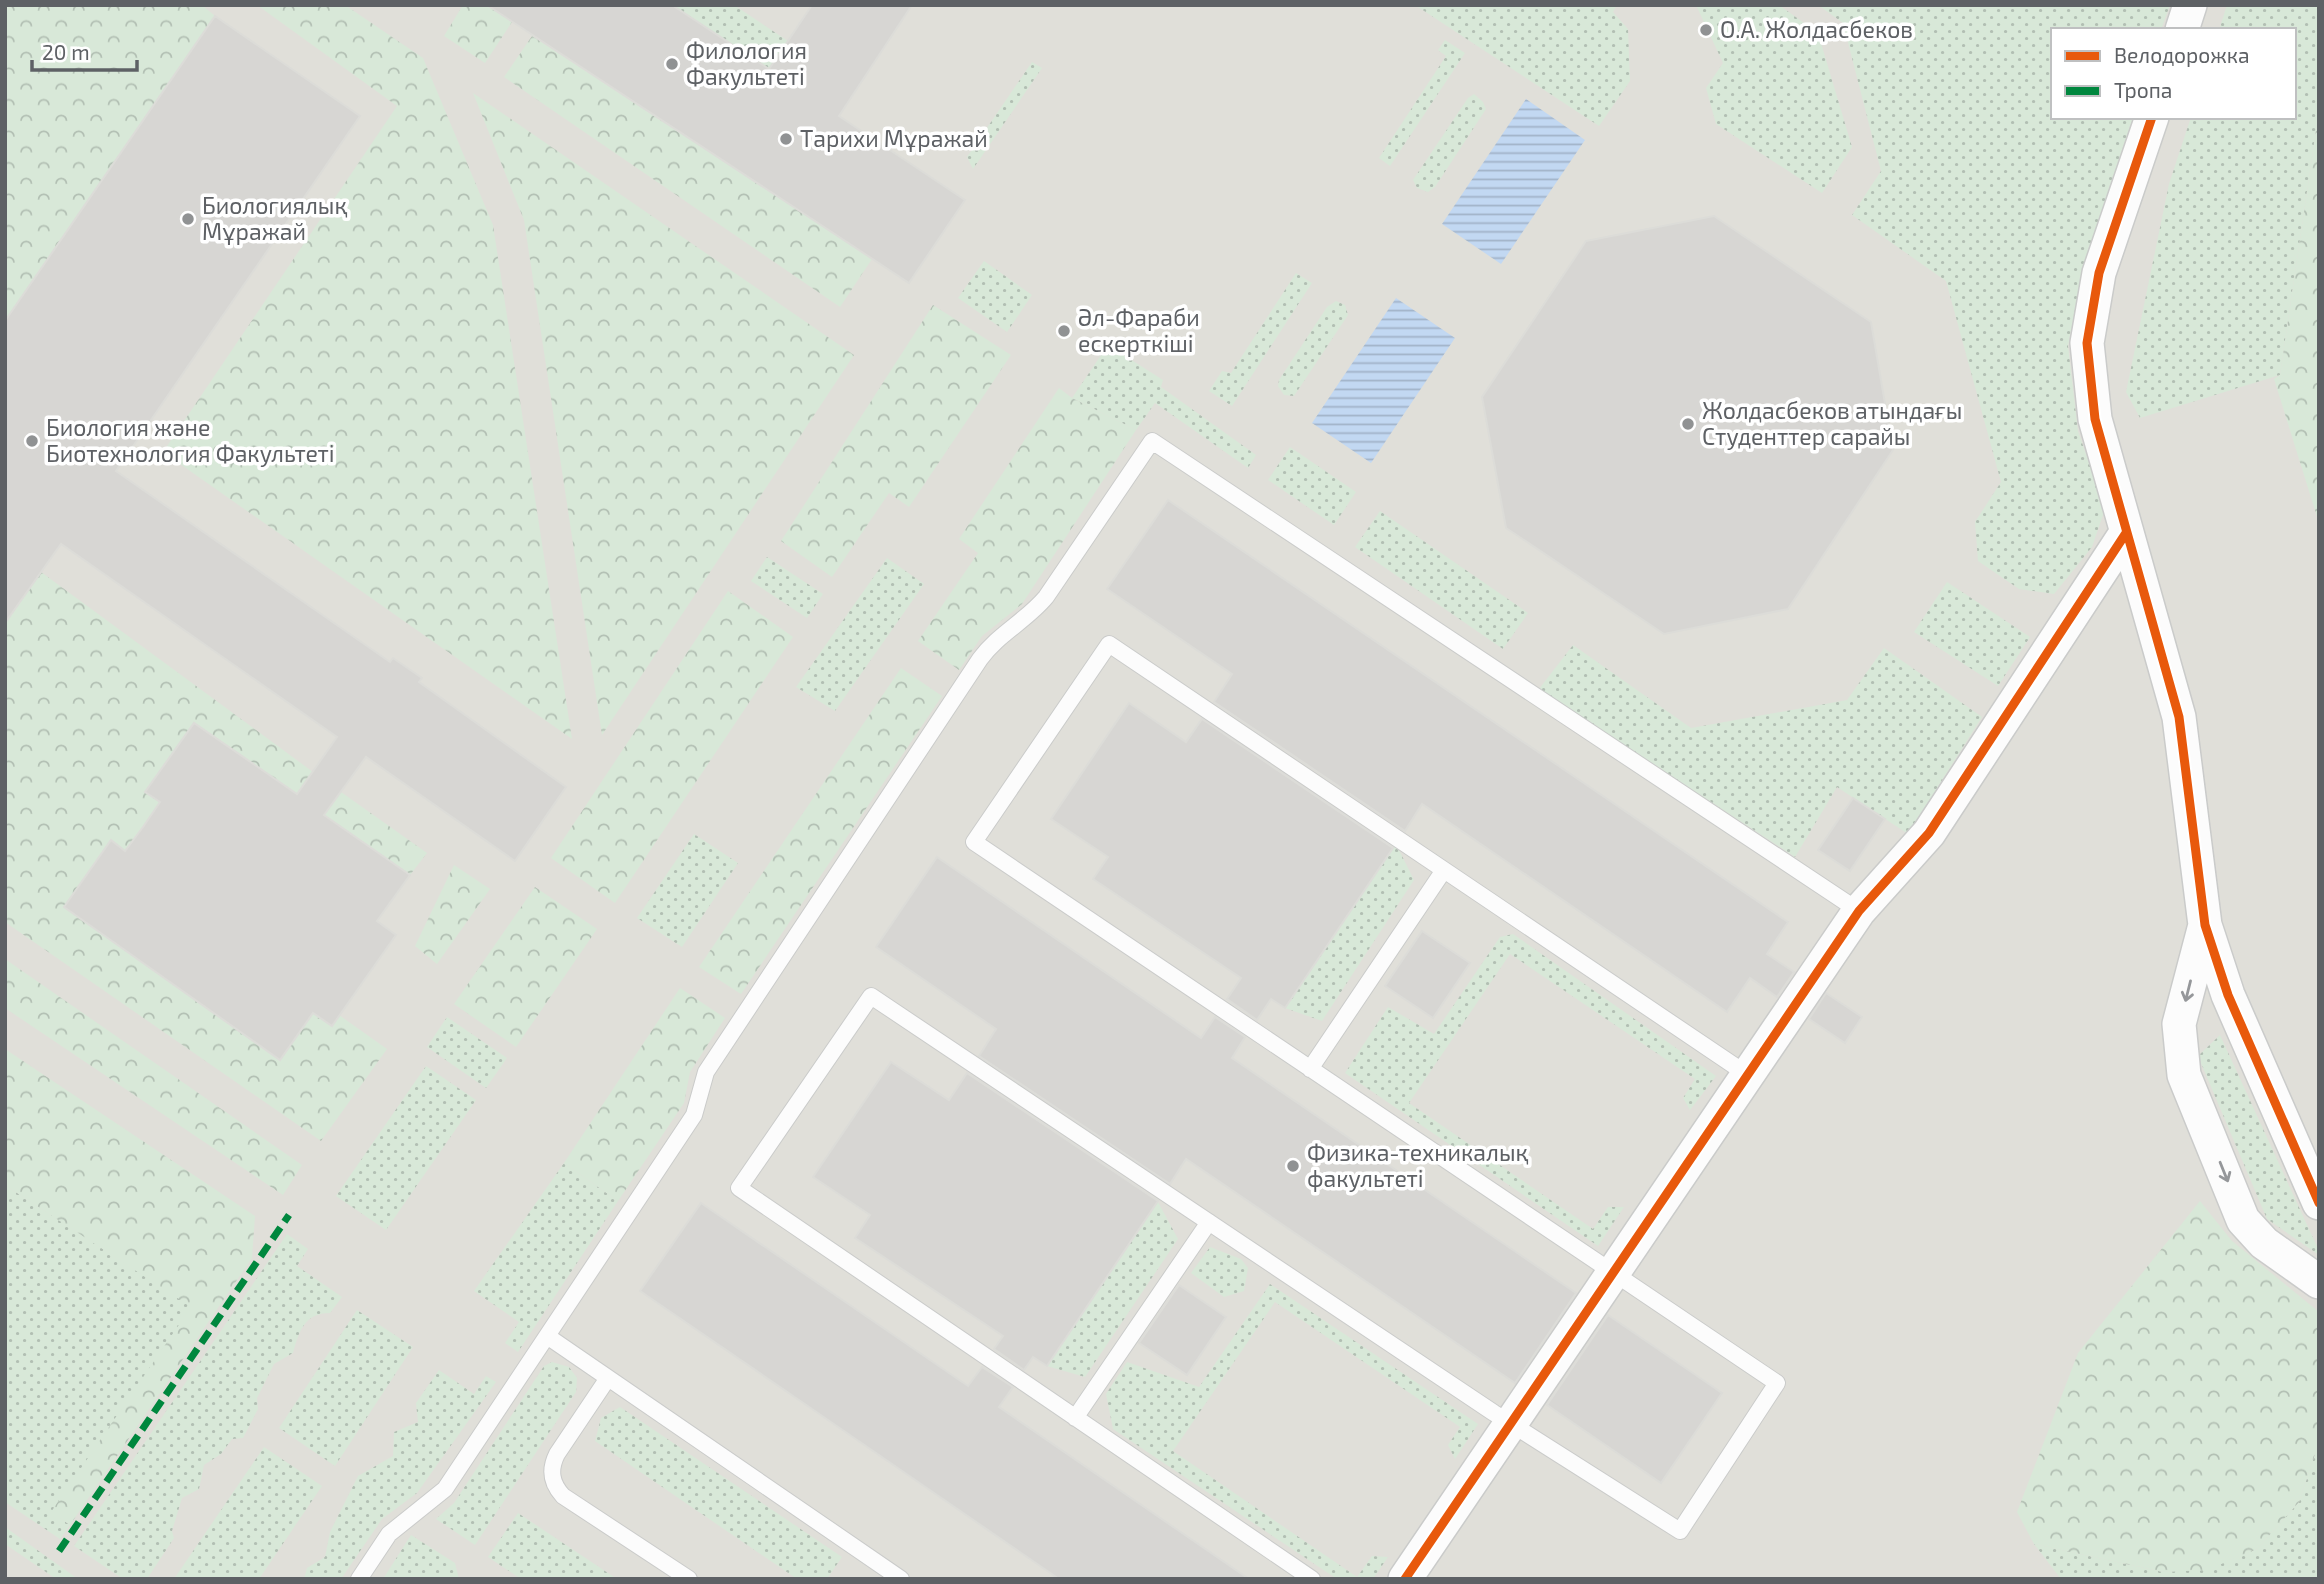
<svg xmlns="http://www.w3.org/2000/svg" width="2324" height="1584" viewBox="0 0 2324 1584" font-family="'Exo 2',sans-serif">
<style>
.education{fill:#e0dfd9;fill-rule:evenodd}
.grass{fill:url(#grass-dots)}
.forest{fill:url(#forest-crowns)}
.water{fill:url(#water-rules)}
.building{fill:#d7d6d3;stroke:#dcdcd8;stroke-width:2}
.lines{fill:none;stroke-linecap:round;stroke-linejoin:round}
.service-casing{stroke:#cacbca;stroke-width:18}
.minor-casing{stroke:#cacbca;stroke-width:36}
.service{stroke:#fcfcfc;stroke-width:16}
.minor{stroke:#fcfcfc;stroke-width:33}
.quiet{stroke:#00873e;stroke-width:7;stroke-dasharray:14 7;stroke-linecap:butt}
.cycleway-casing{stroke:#fff;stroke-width:13}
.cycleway{stroke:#e8590c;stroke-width:9}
.oneway{stroke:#95979a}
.poi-dot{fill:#909293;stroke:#fff;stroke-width:2.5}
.labels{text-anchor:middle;stroke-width:7;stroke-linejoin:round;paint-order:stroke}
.poi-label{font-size:23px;fill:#5e6165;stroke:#fff;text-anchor:start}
</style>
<defs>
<pattern id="grass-dots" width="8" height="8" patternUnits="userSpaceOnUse" patternTransform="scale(1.75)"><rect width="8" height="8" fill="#d8e8d8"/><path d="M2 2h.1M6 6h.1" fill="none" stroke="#b2bfb3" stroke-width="1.8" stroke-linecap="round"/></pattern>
<pattern id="forest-crowns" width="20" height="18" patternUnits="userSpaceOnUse" patternTransform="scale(1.75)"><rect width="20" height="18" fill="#d8e8d8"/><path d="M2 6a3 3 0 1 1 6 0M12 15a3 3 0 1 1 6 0" fill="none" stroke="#b2bfb3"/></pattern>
<pattern id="water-rules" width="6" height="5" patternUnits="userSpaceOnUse" patternTransform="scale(1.75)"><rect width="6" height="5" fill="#c2d8f2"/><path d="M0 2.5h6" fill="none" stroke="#a1b3c8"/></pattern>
</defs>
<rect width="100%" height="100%" fill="#edede9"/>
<path class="education" d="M 5,5 L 2319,5 L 2319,1579 L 5,1579 ZM 2053,30 L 2294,30 L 2294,117 L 2053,117 Z"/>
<path class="grass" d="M 672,5 L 734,5 L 788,41 L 769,69 Z
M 1415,5 L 1617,5 L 1613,12 L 1628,29 L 1630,81 L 1599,126 Z
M 1696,5 L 1779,5 L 1818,33 L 1852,147 L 1822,193 L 1716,124 L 1706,88 L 1723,63 Z
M 1818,5 L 2170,5 L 2161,30 L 2053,30 L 2053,117 L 2133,117 L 2083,267 L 2068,346 L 2078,431 L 2105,509 L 2092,547 L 2054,594 L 2019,589 L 1978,561 L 1975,522 L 2001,482 L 1946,281 L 1852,215 L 1881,171 L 1843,23 Z
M 2227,5 L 2319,5 L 2319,110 L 2280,375 L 2140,418 L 2126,392 L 2169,184 L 2191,117 L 2294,117 L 2294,30 L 2219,30 Z
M 1445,40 L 1465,53 L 1390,166 L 1379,158 L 1446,56 L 1438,50 Z
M 1032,62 L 1042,68 L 973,169 L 967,157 Z
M 1474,94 L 1483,102 L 1486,109 L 1435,187 L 1428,192 L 1417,188 L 1413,180 L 1468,98 Z
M 984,261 L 1032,295 L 1007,332 L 958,298 Z
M 1296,273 L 1312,283 L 1232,406 L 1209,391 L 1222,371 L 1231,373 Z
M 1336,301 L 1345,305 L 1348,315 L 1294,396 L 1284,395 L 1278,386 L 1279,380 L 1327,307 Z
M 1108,345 L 1163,380 L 1161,387 L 1256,455 L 1248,468 L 1155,403 L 1136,430 L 1072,398 Z
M 1290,447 L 1356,492 L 1334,525 L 1268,480 Z
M 1380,511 L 1528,613 L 1503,649 L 1355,547 Z
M 767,557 L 823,594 L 807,618 L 751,581 Z
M 887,558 L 924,584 L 835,711 L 796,687 Z
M 1947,582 L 2030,637 L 1998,686 L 1914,632 Z
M 1573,645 L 1691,728 L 1847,700 L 1884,648 L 1982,717 L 1908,834 L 1837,787 L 1795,857 L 1539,689 Z
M 694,834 L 738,863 L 682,947 L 637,918 Z
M 1396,844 L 1414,880 L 1322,1021 L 1285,1008 Z
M 1513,934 L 1716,1076 L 1690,1110 L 1683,1098 L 1695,1079 L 1510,954 L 1409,1103 L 1593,1229 L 1608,1207 L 1624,1207 L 1598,1246 L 1345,1073 L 1388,1007 L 1434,1034 L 1500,937 Z
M 447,1017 L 507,1058 L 486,1088 L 427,1047 Z
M 2220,1035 L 2319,1251 L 2319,1255 L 2267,1219 L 2198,1056 Z
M 426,1066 L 476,1100 L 386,1230 L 336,1196 Z
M 564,1163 L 618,1201 L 518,1352 L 505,1343 L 519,1322 L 474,1291 Z
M 5,1185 L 192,1307 L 52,1512 L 70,1525 L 60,1539 L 5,1502 Z
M 1158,1202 L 1178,1239 L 1085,1377 L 1047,1366 Z
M 287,1234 L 308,1249 L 297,1266 L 342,1297 L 330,1313 C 304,1313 299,1332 293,1353 L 274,1364 L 257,1398 L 258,1409 L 243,1438 L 232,1439 L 221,1454 L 204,1465 L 199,1489 L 182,1498 L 172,1531 L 174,1538 L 147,1579 L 123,1579 L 74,1546 Z
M 1210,1247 L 1241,1259 L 1248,1268 L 1244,1291 L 1224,1297 L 1191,1273 Z
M 1270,1284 L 1478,1424 L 1455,1459 L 1448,1445 L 1460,1427 L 1275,1302 L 1173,1451 L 1357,1577 L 1372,1556 L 1388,1557 L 1373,1579 L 1337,1579 L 1113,1429 L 1106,1394 L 1127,1362 L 1199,1387 Z
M 357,1310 L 413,1347 L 335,1466 L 279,1428 Z
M 552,1362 L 569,1367 L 577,1378 L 576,1392 L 475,1545 L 436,1519 L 454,1503 L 544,1366 Z
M 439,1370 L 474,1394 L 486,1376 L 496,1382 L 417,1493 L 382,1519 L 341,1579 L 304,1579 L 307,1568 L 325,1557 L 330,1532 L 358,1476 L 393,1456 L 394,1432 L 418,1422 L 416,1403 Z
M 620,1407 L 842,1557 L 827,1579 L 797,1579 L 595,1441 L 601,1418 Z
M 2319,1442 L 2319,1579 L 2061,1579 L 2034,1544 L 2163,1572 L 2207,1569 L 2257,1549 L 2299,1502 Z
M 264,1447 L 322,1486 L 259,1579 L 174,1579 Z
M 518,1513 L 617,1579 L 521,1579 L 488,1557 Z
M 5,1527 L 78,1579 L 56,1579 L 5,1544 Z
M 411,1535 L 455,1563 L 459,1579 L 383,1579 Z"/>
<path class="forest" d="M 5,5 L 202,5 L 215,16 L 5,321 Z
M 257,5 L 345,5 L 423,58 L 493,225 L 572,739 L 163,452 L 397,106 Z
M 463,5 L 487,5 L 512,22 L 485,63 L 444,36 Z
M 532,36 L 872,259 L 840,307 L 504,77 Z
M 473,93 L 854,355 L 602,735 L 524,220 Z
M 2319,110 L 2319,523 L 2274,379 L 2280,375 Z
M 933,305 L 1011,355 L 909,507 L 889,493 L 832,577 L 781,541 Z
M 1059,388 L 1072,398 L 1136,430 L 1022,604 L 982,636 L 959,670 L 918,641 L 978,553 L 959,539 Z
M 41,572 L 313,772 L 297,794 L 194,723 L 146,791 L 160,802 L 125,851 L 111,841 L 64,907 L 279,1060 L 313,1013 L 331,1026 L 339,1015 L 387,1049 L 321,1141 L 5,922 L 5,623 Z
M 728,591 L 793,637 L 615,903 L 551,858 Z
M 901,668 L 942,696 L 741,994 L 699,967 Z
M 341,792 L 427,853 L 410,875 L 324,815 Z
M 454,865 L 490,889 L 437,964 L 415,946 Z
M 535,887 L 597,929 L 516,1047 L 454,1004 Z
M 5,959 L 302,1165 L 283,1195 L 5,1008 Z
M 680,988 L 725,1018 L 690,1072 L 684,1103 L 618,1201 L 564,1163 Z
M 5,1049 L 255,1216 L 252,1258 L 70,1525 L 51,1512 L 191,1307 L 5,1185 Z
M 2200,1201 L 2232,1241 L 2319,1312 L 2319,1442 L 2299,1502 L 2257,1549 L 2207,1570 L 2163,1572 L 2034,1544 L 2017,1512 L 2078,1353 Z"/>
<path class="water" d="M 1526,99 L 1585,140 L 1501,264 L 1442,224 Z
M 1396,298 L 1455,338 L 1371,463 L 1312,423 Z"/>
<path class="building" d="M 487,5 L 672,5 L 769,69 L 812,5 L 912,5 L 839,116 L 965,200 L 909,283 Z
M 215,16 L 360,116 L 116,471 L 390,662 L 393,658 L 422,678 L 419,682 L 566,787 L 515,861 L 366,757 L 324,815 L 410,875 L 377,921 L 396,935 L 332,1026 L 313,1013 L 280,1060 L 64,907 L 111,840 L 125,851 L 143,827 L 160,802 L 145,792 L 194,723 L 297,794 L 337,737 L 61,544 L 5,623 L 5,321 Z
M 1714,216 L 1871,322 L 1893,450 L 1788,609 L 1664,634 L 1506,528 L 1482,397 L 1586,241 Z
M 1168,500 L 1788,922 L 1767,954 L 1794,972 L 1777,997 L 1750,978 L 1727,1012 L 1422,804 L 1405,831 L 1214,702 L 1232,674 L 1107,589 Z
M 1129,703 L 1186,742 L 1202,719 L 1393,848 L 1285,1008 L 1271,999 L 1257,1020 L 1227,999 L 1241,978 L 1093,879 L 1108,857 L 1051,819 Z
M 1853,798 L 1885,819 L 1850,871 L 1818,850 Z
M 937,857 L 1201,1038 L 1215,1017 L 1245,1037 L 1232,1058 L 1576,1293 L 1515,1383 L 1186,1159 L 1170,1184 L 979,1056 L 996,1029 L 876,947 Z
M 1422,931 L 1470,963 L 1433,1018 L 1385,986 Z
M 1826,993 L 1862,1017 L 1845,1043 L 1809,1019 Z
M 891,1062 L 949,1100 L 967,1073 L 1158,1201 L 1047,1366 L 1033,1357 L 1024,1370 L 994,1349 L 1003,1336 L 855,1238 L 870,1215 L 813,1177 Z
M 701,1203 L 968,1386 L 982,1367 L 1013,1387 L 999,1407 L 1249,1579 L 1059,1579 L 812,1409 L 640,1291 Z
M 1179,1285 L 1226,1317 L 1187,1375 L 1139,1343 Z
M 1608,1315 L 1722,1393 L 1661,1483 L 1547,1405 Z"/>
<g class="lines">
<g class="service-casing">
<path id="service" d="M 1310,1069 L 1444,870
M 547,1336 L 901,1579
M 608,1378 L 557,1454 C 549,1470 551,1483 563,1496 L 689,1579
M 1075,1418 L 1209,1222
M 359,1579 L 389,1534 L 445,1489 L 694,1115 L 706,1072 L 980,659 C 998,634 1026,621 1046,597 L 1152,441 L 1859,911
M 1312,1579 L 739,1188 L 871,996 L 1494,1413 L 1680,1531 L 1777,1383 L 974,842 L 1109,644 L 1748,1075"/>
</g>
<g class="minor-casing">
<path id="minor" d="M 2182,30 L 2190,5
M 2152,117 L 2099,273 L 2087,343 L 2095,419 L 2179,717 L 2205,925 L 2228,995 L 2319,1203
M 2205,925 L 2179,1024 L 2184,1075 L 2243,1220 L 2264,1243 L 2319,1282
M 1405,1579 L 1859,911 L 1929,833 L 2126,533"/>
</g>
<use href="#service" class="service"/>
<use href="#minor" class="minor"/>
<path class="quiet" d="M 59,1551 L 289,1215"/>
<g class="cycleway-casing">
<path id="cycleway" d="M 2152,117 L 2099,273 L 2087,343 L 2095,419 L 2179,717 L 2205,925 L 2228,995 L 2319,1203
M 1405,1579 L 1859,911 L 1929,833 L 2126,533"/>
</g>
<use href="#cycleway" class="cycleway"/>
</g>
<defs><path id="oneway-shaft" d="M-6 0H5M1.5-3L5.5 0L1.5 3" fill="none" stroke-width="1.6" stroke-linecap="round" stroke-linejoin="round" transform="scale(1.75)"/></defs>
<g class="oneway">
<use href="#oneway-shaft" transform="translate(2188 991) rotate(104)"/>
<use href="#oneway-shaft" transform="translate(2224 1172) rotate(68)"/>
</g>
<g class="poi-dot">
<circle cx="1706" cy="30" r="7"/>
<circle cx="672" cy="64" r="7"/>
<circle cx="786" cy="139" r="7"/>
<circle cx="188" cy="219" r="7"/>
<circle cx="1064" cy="331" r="7"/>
<circle cx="1688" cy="424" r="7"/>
<circle cx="32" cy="441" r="7"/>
<circle cx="1293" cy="1166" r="7"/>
</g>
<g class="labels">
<g class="poi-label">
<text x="1720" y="38">О.А. Жолдасбеков</text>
<text x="686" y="59">Филология<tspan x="686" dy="26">Факультеті</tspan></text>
<text x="800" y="147">Тарихи Мұражай</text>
<text x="202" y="214">Биологиялық<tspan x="202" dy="26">Мұражай</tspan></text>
<text x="1078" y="326">Әл-Фараби<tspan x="1078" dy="26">ескерткіші</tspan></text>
<text x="1702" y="419">Жолдасбеков атындағы<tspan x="1702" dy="26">Студенттер сарайы</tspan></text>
<text x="46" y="436">Биология және<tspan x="46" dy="26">Биотехнология Факультеті</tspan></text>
<text x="1307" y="1161">Физика-техникалық<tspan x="1307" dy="26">факультеті</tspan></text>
</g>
</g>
<rect width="2324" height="1584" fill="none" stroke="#5e6165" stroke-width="14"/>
<rect x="2051" y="28" width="245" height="91" fill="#ffffff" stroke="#bfc0c1" stroke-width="2"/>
<rect x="2065" y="51" width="35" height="10" fill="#e8590c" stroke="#bfc0c1" stroke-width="2"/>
<text x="2114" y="63" font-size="21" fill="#5e6165">Велодорожка</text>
<rect x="2065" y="86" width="35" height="10" fill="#00873e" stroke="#bfc0c1" stroke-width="2"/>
<text x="2114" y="98" font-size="21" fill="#5e6165">Тропа</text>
<path d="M32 60v10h105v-10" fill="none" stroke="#5e6165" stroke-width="3.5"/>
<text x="42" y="60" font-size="21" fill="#5e6165" stroke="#ffffff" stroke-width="5" paint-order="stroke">20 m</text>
</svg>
